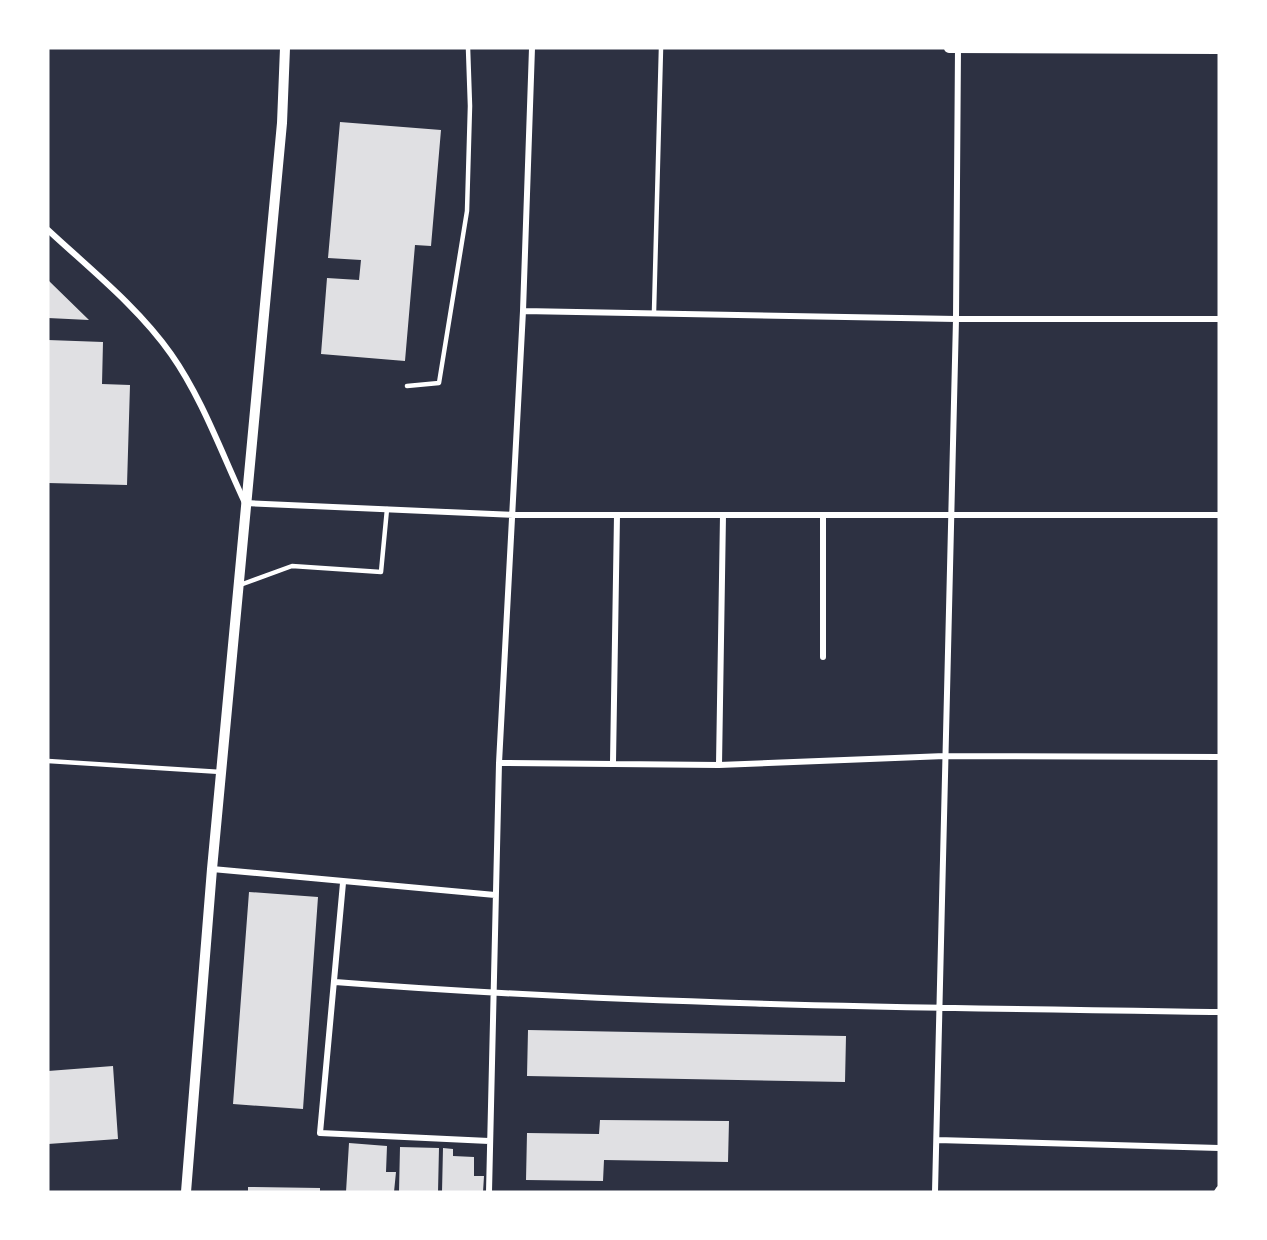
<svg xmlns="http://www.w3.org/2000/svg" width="1267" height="1240" viewBox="0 0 1267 1240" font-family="Karla,sans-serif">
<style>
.building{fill:#e0e0e3}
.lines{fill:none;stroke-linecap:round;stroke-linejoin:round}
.service{stroke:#fff;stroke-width:4.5}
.minor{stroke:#fff;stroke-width:6}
.tertiary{stroke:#fff;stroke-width:10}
</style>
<rect width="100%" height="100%" fill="#2d3142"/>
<path class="building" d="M 340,122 L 441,130 L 431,246 L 415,245 L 405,361 L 321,354 L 327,278 L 359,280 L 361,260 L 328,258 Z
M 48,280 L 89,320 L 48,318 Z
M 48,340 L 103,342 L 102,384 L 130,385 L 127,485 L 48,483 Z
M 249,892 L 318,897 L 303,1109 L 233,1104 Z
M 528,1030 L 846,1036 L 845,1082 L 527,1076 Z
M 113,1066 L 118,1139 L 48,1144 L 48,1071 Z
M 600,1120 L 729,1121 L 728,1162 L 604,1160 L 603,1181 L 526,1180 L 527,1133 L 599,1134 Z
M 349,1143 L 387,1146 L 386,1172 L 396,1172 L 394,1192 L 346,1192 Z
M 400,1147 L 439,1148 L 438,1192 L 399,1192 Z
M 443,1148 L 453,1149 L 453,1156 L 474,1157 L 474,1176 L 484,1176 L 483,1192 L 442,1192 Z
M 248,1187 L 320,1188 L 320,1192 L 248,1192 Z"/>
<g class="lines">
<path class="service" d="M 654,312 L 661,48
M 407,386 L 439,383 L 467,211 L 470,106 L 468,48
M 240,585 L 292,566 L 381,572 L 387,509
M 48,761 L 221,772"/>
<path class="minor" d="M 48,230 C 90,269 138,307 171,354 C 202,398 222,454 245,503 L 513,515 L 1219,515
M 523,311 L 956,319 L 1219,319
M 823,515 L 823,657
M 613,762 L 617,515
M 499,763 L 719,765 L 945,756 L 1219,757
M 719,765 L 723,515
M 212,869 L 495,895
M 343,883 L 320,1133 L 489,1141
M 335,982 C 629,1005 924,1008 1219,1012
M 937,1140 L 1219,1148
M 489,1192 L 499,763 L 523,311 L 532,48
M 935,1192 L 956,319 L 958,48
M 1217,1192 L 1219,1189"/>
<path class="tertiary" d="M 949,48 L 1219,49
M 186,1192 L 212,869 L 282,123 L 285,48"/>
</g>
<rect width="1267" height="1240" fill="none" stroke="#ffffff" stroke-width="99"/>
</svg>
